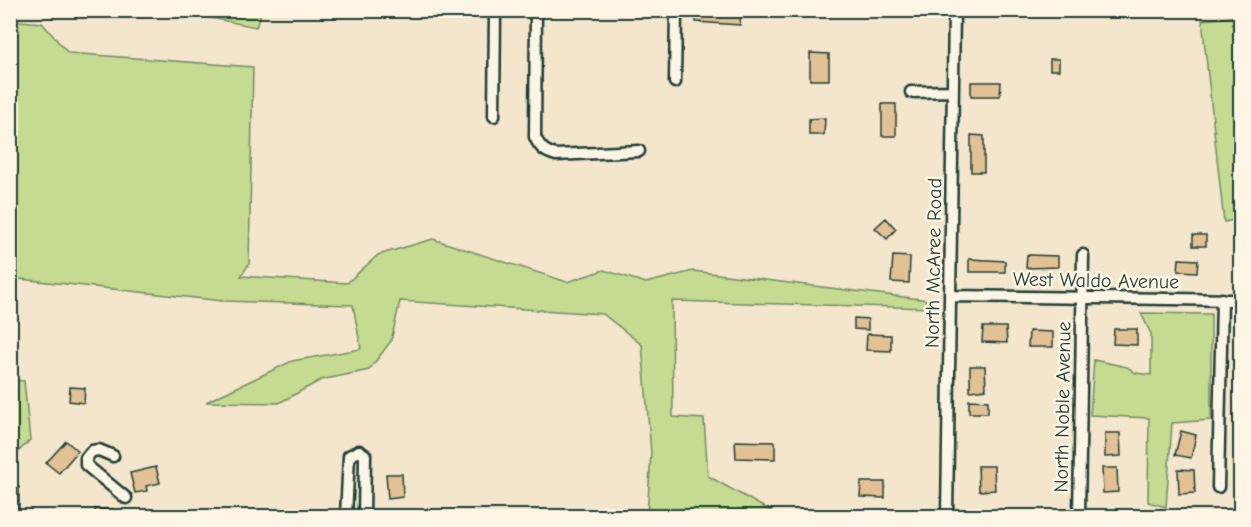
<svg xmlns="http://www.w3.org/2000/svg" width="1251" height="527" viewBox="0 0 1251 527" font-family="'Comic Neue',sans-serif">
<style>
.green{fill:#c4db91;stroke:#728c62;stroke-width:1.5}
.building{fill:#e2c194;stroke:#1f3d34;stroke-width:1.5}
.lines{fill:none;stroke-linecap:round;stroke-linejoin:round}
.minor-casing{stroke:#1f3d34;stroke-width:15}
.minor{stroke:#fcf5e5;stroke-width:10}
.labels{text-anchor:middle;stroke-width:5;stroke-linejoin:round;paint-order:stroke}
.street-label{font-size:20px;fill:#1f3d34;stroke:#fcf5e5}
</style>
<rect width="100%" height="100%" fill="#f4e5cd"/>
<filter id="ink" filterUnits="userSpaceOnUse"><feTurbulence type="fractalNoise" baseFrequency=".0167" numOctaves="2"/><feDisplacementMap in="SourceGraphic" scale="12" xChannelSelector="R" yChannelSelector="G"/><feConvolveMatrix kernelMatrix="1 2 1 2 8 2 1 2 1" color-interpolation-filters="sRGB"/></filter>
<g filter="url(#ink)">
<path class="green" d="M 175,11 L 262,11 L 256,27 Z
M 1240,16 L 1240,219 L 1224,222 L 1202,20 Z
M 10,20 L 42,23 L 68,53 L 253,67 L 249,264 L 241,276 L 347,283 L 378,255 L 433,239 L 567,282 L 604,270 L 646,283 L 693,271 L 928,300 L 932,308 L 672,301 L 673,417 L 704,419 L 708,476 L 774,513 L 783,516 L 647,516 L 651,453 L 642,345 L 603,314 L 400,301 L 391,341 L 369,370 L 321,380 L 279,403 L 206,402 L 292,361 L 361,349 L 353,305 L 223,301 L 11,278 Z
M 1141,313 L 1211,314 L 1211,420 L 1172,423 L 1166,507 L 1148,502 L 1149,418 L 1090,415 L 1094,360 L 1127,367 L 1136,373 L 1151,375 L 1151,334 Z
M 11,380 L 24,381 L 30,440 L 11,459 Z"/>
<path class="building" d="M 696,10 L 741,10 L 740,25 L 696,22 Z
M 810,53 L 829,54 L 829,80 L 810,80 Z
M 1050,59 L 1059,59 L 1059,70 L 1050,70 Z
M 971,82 L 1001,82 L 1000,96 L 971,96 Z
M 882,104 L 896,104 L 896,136 L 882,136 Z
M 825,118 L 824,135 L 809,135 L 809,119 Z
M 971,135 L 984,136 L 984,172 L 971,172 Z
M 886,218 L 896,229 L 887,239 L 875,228 Z
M 1193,235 L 1206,235 L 1206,246 L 1193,246 Z
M 1027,255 L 1058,256 L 1058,267 L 1026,268 Z
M 893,256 L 910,257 L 909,283 L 891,282 Z
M 969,259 L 1005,261 L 1005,272 L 969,272 Z
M 1179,259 L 1198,260 L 1197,272 L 1178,271 Z
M 854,318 L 868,319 L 868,330 L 854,329 Z
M 983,327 L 1006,327 L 1007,343 L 982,342 Z
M 1114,329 L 1137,329 L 1137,345 L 1113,344 Z
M 1029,331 L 1053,332 L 1053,347 L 1028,347 Z
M 867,334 L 891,335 L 891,351 L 866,350 Z
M 970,366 L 985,366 L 986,389 L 970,391 Z
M 70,387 L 85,388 L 84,403 L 69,401 Z
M 969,400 L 988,401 L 988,413 L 969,413 Z
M 1181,431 L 1196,435 L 1191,458 L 1175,455 Z
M 1105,433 L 1120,433 L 1121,456 L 1105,457 Z
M 66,441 L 78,451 L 59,473 L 46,463 Z
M 735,441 L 775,442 L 775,459 L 736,458 Z
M 978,466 L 994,466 L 995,490 L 979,491 Z
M 156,467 L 160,483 L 146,486 L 147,491 L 135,493 L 130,473 Z
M 1102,468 L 1117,468 L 1118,492 L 1103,493 Z
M 1178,469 L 1194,470 L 1195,493 L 1179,494 Z
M 386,474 L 402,474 L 403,497 L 388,499 Z
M 861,482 L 885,482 L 885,498 L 860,497 Z
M 10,487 L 19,487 L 19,516 L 10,516 Z
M 95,509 L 113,509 L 114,516 L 95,516 Z"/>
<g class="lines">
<g class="minor-casing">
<path id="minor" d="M 536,10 L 535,137 C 540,148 545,152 556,155 L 639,151
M 675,82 L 676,10
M 911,92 L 953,91
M 494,116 L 495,10
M 950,296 L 1240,300
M 113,456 L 99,450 L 92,451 L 86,458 L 86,465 L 126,498
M 1218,487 L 1222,299
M 346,516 L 349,456 L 359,451 L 365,455 L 364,516
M 947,516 L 954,10
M 1079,516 L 1083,255"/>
</g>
<use href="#minor" class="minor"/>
</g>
</g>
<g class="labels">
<g class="street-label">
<text transform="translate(933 263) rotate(-89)" y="7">North McAree Road</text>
<text transform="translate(1096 280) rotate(1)" y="7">West Waldo Avenue</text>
<text transform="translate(1062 407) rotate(-89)" y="7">North Noble Avenue</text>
</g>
</g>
<rect width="1251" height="527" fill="none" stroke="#fcf5e5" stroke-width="36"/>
<rect x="18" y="18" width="1215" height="491" fill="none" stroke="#1f3d34" stroke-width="2" filter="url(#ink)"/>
</svg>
